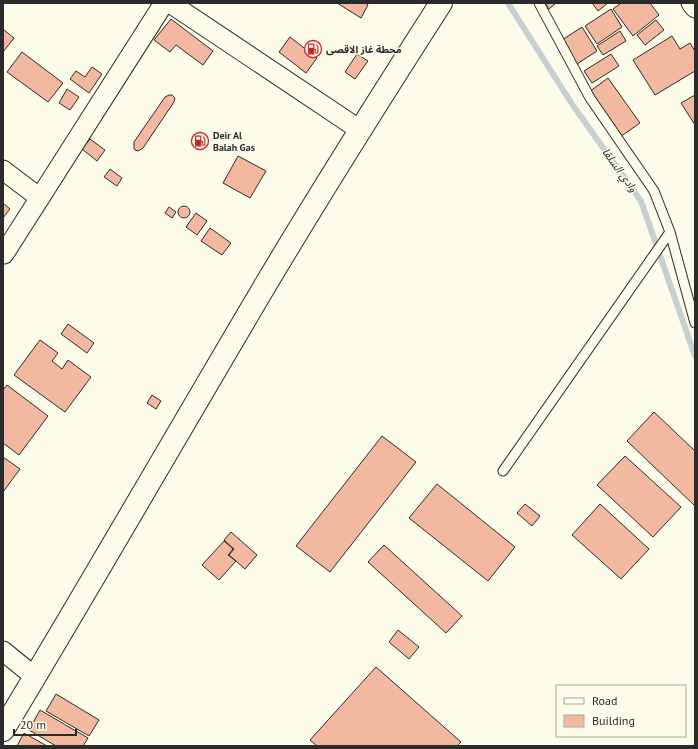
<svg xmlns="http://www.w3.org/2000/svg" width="698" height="749" viewBox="0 0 698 749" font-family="'PT Sans','Noto Sans Arabic',sans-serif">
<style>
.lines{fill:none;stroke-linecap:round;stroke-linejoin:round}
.stream{stroke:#c7d0d0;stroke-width:6}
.building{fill:#f2b8a0;stroke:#2b2b2b}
.service-casing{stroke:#2b2b2b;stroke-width:11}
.minor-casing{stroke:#2b2b2b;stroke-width:21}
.tertiary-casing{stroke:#2b2b2b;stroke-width:24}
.service{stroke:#fdfbea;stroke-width:9}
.minor{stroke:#fdfbea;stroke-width:19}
.tertiary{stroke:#fdfbea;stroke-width:22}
.labels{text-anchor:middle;stroke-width:3;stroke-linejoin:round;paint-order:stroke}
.poi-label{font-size:10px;font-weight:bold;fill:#2b2b2b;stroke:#fdfbea;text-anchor:start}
.water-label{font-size:11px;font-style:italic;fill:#2b2b2b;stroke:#fdfbea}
</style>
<rect width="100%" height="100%" fill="#fdfbea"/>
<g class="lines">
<path class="stream" d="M 508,3 L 572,104 L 641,201 L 695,356"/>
</g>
<path class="building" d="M 337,3 L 365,3 L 368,5 L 361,18 Z
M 545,3 L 556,3 L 549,9 Z
M 592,3 L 608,3 L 598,11 Z
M 621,3 L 650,3 L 659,15 L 633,36 L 613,9 Z
M 611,9 L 622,27 L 597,44 L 585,26 Z
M 171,19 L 213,51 L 203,65 L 176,45 L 170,52 L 154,40 Z
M 656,20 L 664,30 L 645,45 L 637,35 Z
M 582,27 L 597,51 L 577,64 L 562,40 Z
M 4,30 L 14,38 L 3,52 L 3,31 Z
M 620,31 L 626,41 L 603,55 L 597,46 Z
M 672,36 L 680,49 L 690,43 L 695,51 L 695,71 L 655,95 L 633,60 Z
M 290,37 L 317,58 L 306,73 L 279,52 Z
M 22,52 L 63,83 L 48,102 L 7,72 Z
M 357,54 L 368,61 L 355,79 L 345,72 Z
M 611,54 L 619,66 L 592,83 L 584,71 Z
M 92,67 L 102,74 L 89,93 L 70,79 L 76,71 L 85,77 Z
M 608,78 L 640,123 L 620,137 L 589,92 Z
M 67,89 L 79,97 L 70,110 L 59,103 Z
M 169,95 L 172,95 L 175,98 L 174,102 L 143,148 L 138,151 L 135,150 L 134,148 L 134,142 L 165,97 Z
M 695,95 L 695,125 L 681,103 Z
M 90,139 L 105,150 L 97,161 L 82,149 Z
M 238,156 L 266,171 L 250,198 L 223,183 Z
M 110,169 L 122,178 L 117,186 L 104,177 Z
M 3,203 L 10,209 L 3,218 Z
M178 212a6 6 0 1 1 12 0a6 6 0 1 1-12 0Z
M 169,207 L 176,212 L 172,218 L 165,213 Z
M 196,213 L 207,221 L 197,235 L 186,227 Z
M 210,228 L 231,243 L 222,255 L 201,241 Z
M 68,324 L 94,343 L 87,353 L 61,334 Z
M 40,340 L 58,353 L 52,361 L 62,369 L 68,360 L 91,377 L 65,412 L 14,375 Z
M 7,385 L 48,416 L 19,455 L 3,443 L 3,390 Z
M 152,395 L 161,401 L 156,409 L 147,403 Z
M 654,412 L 695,451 L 695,506 L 627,441 Z
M 382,436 L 416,462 L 330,572 L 296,546 Z
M 625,456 L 681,507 L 653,537 L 597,485 Z
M 3,457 L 20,469 L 3,492 Z
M 437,484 L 515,547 L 488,581 L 409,518 Z
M 525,504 L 540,516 L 532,526 L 517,513 Z
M 600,504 L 649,549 L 621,579 L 572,535 Z
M 231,532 L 257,555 L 245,569 L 229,555 L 234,549 L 224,540 Z
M 224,541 L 233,549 L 228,555 L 236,561 L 219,580 L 202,565 Z
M 384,545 L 462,616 L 446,633 L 368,562 Z
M 398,630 L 419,647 L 409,659 L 389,642 Z
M 376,667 L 461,742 L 457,746 L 317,746 L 310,740 Z
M 56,694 L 99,720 L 89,736 L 46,711 Z
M 40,710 L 88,738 L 83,746 L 56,746 L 29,730 Z
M 24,733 L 47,746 L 17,746 Z"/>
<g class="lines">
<g class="service-casing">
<path id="service" d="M 539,3 L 590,98 L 654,191 L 670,232 L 695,323
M 503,471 L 670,232"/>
</g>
<g class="minor-casing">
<path id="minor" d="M 170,3 L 360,130
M 691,3 L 695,8
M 3,170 L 40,198
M 4,254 L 164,3
M 3,651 L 35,677"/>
</g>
<g class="tertiary-casing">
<path id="tertiary" d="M 3,730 C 91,584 176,436 263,289 C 320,193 380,98 441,3"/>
</g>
<use href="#service" class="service"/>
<use href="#minor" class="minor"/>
<use href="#tertiary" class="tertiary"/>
</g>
<defs>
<g id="fuel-ring" transform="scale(0.9)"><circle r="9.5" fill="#fdfbea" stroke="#c62828" stroke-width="1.5"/><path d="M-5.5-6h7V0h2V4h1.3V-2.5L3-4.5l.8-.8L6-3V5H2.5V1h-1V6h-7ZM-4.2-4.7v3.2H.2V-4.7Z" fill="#c62828"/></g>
</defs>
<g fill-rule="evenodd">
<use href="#fuel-ring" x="313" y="49"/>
<use href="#fuel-ring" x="200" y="141"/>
</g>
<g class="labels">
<g class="poi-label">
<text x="326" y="53">محطة غاز الاقصى</text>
<text x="213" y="139">Deir Al<tspan x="213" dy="12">Balah Gas</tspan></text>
</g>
<g class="water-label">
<text transform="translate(620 170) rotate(54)" y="4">وادي السلقا</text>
</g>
</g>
<rect width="698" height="749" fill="none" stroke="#2b2b2b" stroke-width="8"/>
<rect x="556" y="685" width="130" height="52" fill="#fdfbea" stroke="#a9a89e"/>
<rect x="564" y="698" width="20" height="6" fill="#fdfbea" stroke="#a9a89e"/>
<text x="592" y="705" font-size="12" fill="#2b2b2b">Road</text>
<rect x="564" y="715" width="20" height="12" fill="#f2b8a0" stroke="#a9a89e"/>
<text x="592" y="725" font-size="12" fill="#2b2b2b">Building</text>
<path d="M14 729v6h62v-6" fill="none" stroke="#2b2b2b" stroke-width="2"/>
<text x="20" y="729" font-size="12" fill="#2b2b2b" stroke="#fdfbea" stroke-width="3" paint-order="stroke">20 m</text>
</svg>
